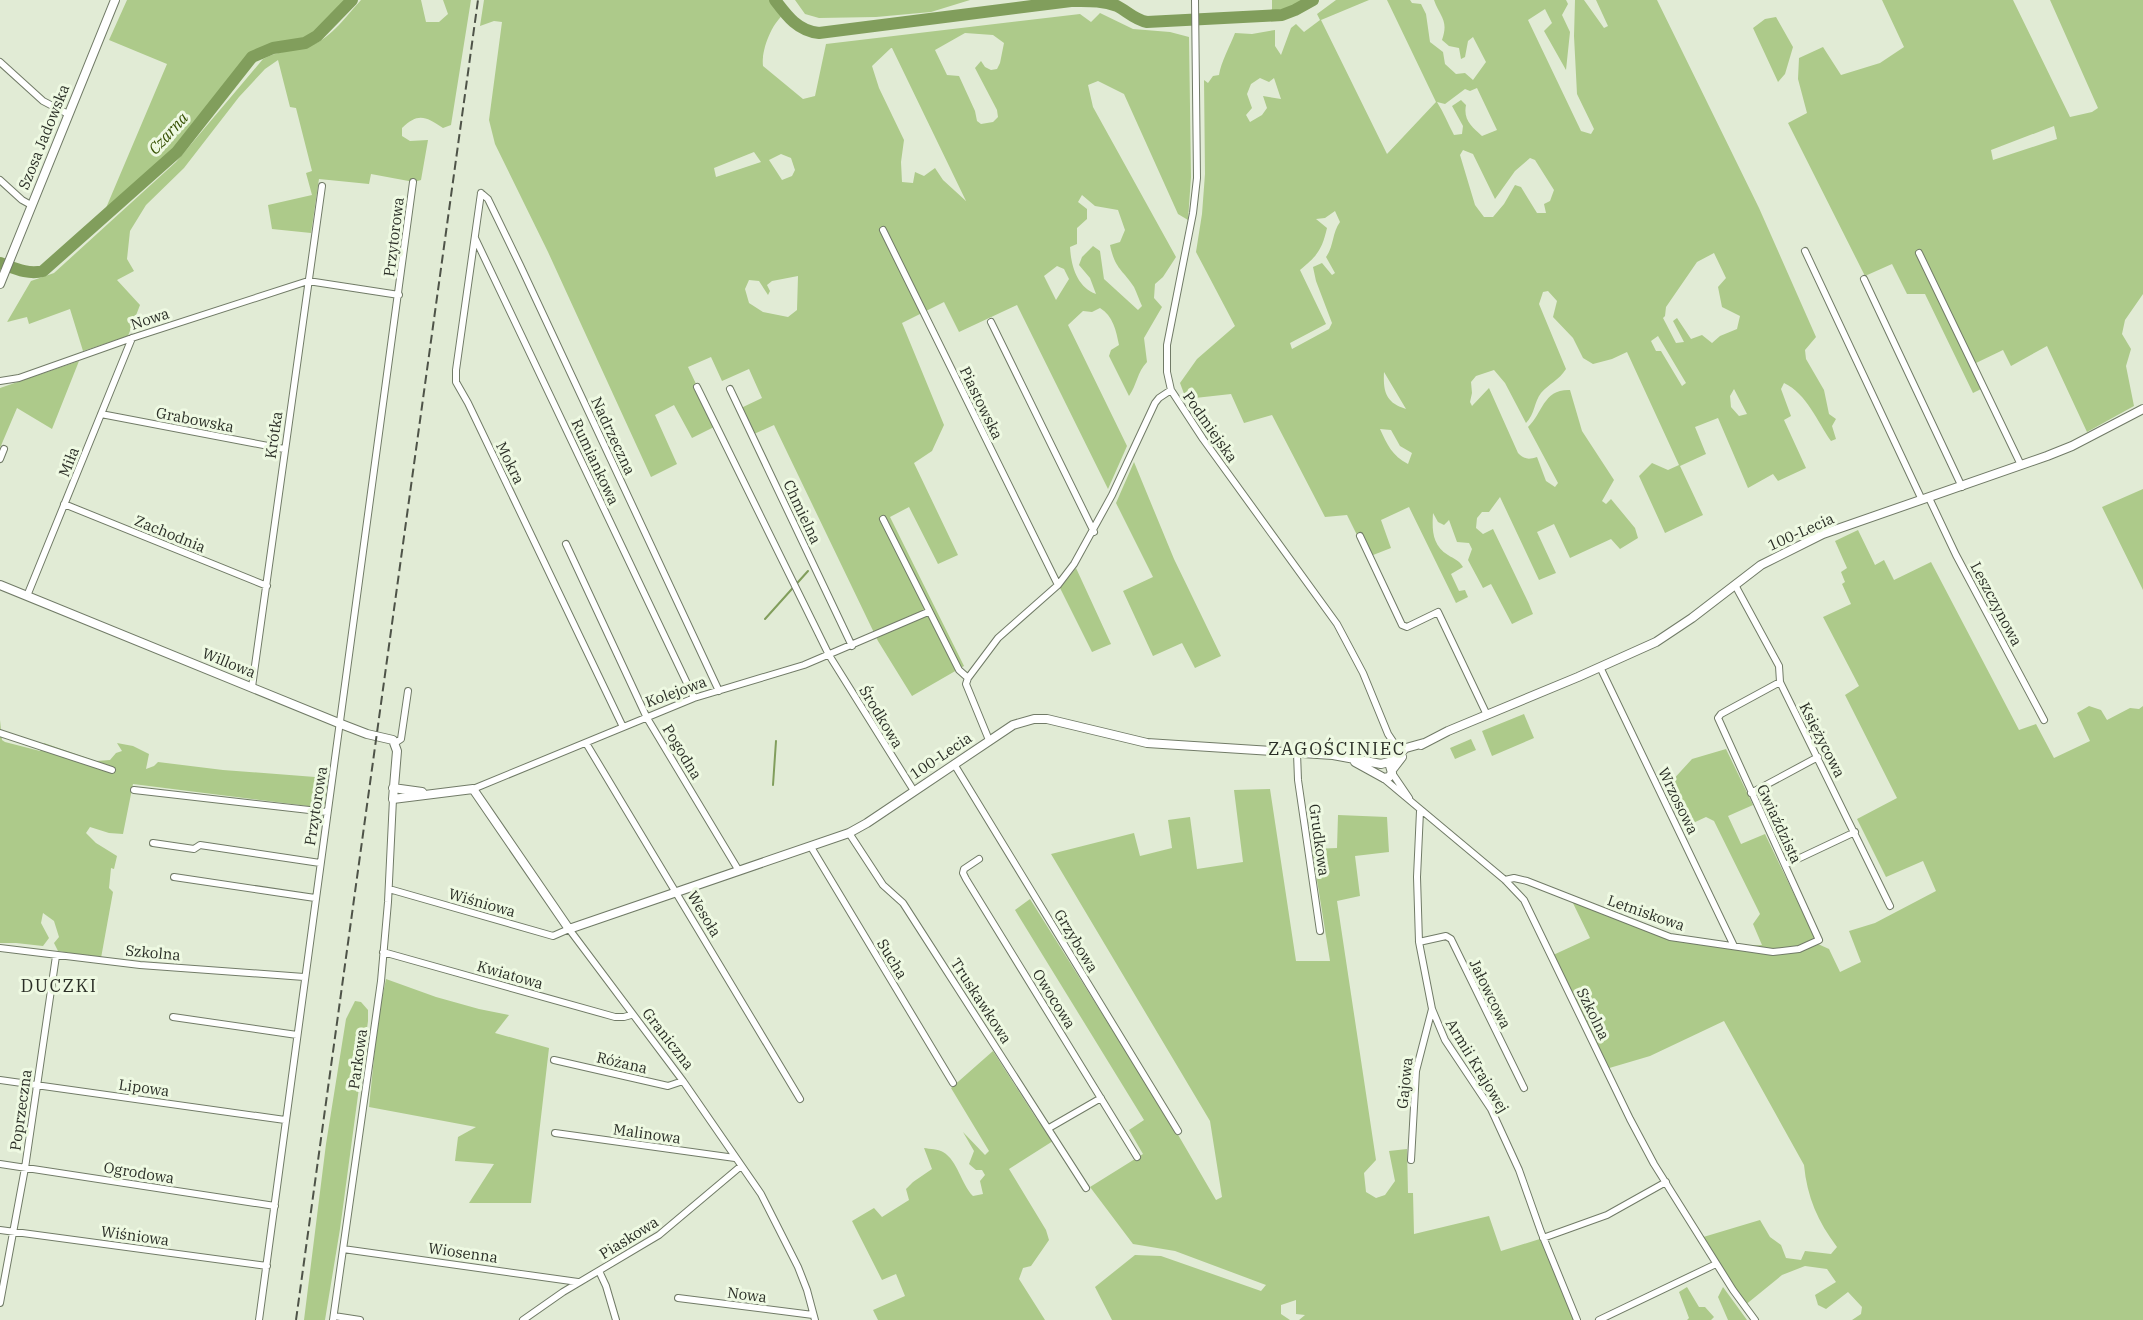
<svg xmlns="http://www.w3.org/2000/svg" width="2143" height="1320" viewBox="0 0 2143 1320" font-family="'IBM Plex Serif',serif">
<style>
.green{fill:#adca8a;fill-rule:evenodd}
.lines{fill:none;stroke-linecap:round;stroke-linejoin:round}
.stream{stroke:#819e5c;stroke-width:2}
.river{stroke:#819e5c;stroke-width:12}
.street-casing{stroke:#717b67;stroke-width:8}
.secondary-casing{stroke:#717b67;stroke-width:10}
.street{stroke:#fff;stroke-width:6}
.secondary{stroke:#fff;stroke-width:8}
.rail{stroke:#4e5348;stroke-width:2;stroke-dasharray:9 4.5;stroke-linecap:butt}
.labels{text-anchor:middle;stroke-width:6;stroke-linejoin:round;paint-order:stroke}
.street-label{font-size:15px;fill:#2a2e26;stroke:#eef9e2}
.water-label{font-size:16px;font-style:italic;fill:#385205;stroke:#eef9e2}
.quarter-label{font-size:18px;letter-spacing:1.5px;fill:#2a2e26;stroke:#eef9e2}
</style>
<rect width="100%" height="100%" fill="#e1ebd5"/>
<path class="green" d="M 127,0 L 347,0 L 315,33 L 305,39 L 275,43 L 263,48 L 251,54 L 241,64 L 174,150 L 103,215 L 167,64 L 109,40 Z
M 361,0 L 421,0 L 426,22 L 439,22 L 448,14 L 443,0 L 471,0 L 451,125 L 443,128 C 425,116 418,113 402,128 L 402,136 L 410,141 L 428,140 L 421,180 L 414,182 L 371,174 L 369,184 L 319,179 L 311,233 L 272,229 L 268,205 L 312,195 L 306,173 L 312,171 L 296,108 L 290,107 L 278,60 L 265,69 L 239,97 L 184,168 L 146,205 L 130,231 L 127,259 L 134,271 L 117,280 L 140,305 L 128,336 L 83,351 L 70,309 L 29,324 L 27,317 L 7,322 L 31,281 L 54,273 L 176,162 L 263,59 C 280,50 295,51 312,45 C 332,37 347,15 361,0 Z
M 484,0 L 772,0 L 783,15 C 771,25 761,51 763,66 L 803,99 L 815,96 L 826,44 L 1080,14 L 1091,22 L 1100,13 L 1133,29 L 1170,32 L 1189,37 L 1191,177 L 1188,220 L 1178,214 L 1124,94 L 1098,81 L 1088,85 L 1093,107 L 1176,257 L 1163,277 L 1155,284 L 1154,298 L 1162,307 L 1144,338 L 1147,362 C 1137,372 1137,385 1129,396 L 1109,356 L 1111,350 L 1119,345 C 1116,330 1113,316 1100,308 L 1092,312 L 1083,311 L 1068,325 L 1127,446 L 1108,489 L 1017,305 L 959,332 L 944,302 L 902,323 L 944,425 L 932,451 L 914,463 L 958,555 L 938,564 L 909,507 L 890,517 L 964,666 L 912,696 L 878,641 L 774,425 L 754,434 L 741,408 L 762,398 L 749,369 L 722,381 L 711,357 L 688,367 L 716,426 L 692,438 L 674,405 L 655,415 L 677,464 L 651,477 L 548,252 L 495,144 L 489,120 L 502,22 L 494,21 L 480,26 ZM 965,33 L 993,35 L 1004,43 L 1000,63 L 997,69 L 991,70 L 985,67 L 981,61 L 975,68 L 997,110 L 998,117 L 993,122 L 981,124 L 977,121 L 975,111 L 959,76 L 947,75 L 935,50 ZM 891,48 L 892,48 L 966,201 L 943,180 L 935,168 L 924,176 L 915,172 L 913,183 L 902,182 L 901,162 L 904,140 L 879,88 L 872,66 ZM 754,152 L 761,162 L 716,177 L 714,168 ZM 781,154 L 791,158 L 795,170 L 792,176 L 782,180 L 769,160 ZM 1082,195 L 1095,206 L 1118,210 L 1125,230 L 1120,242 L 1110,245 C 1115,269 1122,269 1134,287 C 1137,293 1139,300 1142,306 L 1138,310 L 1104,279 L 1100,251 L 1093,246 L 1082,257 L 1079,265 L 1090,278 L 1096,294 C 1077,287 1071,266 1070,247 L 1077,244 L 1077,228 L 1087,219 L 1087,209 L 1078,202 ZM 1057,266 L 1064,269 L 1069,279 L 1056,300 L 1044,276 ZM 798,276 L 797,310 L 788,317 L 763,312 L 749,303 L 745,289 L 749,280 L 759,281 L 768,295 L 770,291 L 767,285 L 772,281 Z
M 795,0 L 970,0 L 931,12 L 876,17 L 819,18 L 805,14 Z
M 1272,0 L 1308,0 L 1292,8 L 1272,11 Z
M 1336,0 L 1369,0 L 1321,20 L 1387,154 L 1436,102 L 1387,0 L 1410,0 L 1412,3 L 1421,4 L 1426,14 L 1430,42 L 1443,52 L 1445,64 L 1456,74 L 1465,73 L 1473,80 L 1486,62 L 1473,37 L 1468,41 L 1465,57 L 1461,59 L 1459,48 L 1449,46 L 1442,40 C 1449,20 1440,17 1434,0 L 1566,0 L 1568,4 L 1562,15 L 1570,32 L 1566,70 L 1544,31 L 1552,23 L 1545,9 L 1528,20 L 1581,131 L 1591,134 L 1594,129 L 1577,94 L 1574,36 L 1575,0 L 1584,0 L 1604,28 L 1608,26 L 1596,0 L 1657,0 L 1759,208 L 1816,337 L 1805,350 L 1806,359 L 1824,390 L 1829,414 L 1836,419 L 1832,426 L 1836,439 L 1831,441 C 1817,421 1807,394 1784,383 L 1781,389 L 1791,416 L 1784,420 L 1806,468 L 1778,481 L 1773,474 L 1748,488 L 1718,418 L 1695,427 L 1706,454 L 1680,466 L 1703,515 L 1665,533 L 1639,476 L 1652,463 L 1668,470 L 1679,465 L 1627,352 L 1612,359 L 1593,364 L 1583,358 L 1573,338 L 1553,317 L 1557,301 L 1548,291 L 1543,292 L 1539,304 L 1566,369 C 1559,380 1549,384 1541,393 C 1534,402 1535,414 1526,423 L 1505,383 L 1494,370 L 1476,376 L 1471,382 L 1472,393 L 1470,402 L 1472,406 L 1489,388 L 1518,453 C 1524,459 1528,460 1537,457 L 1546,481 L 1555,487 L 1558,483 L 1528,427 C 1543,413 1543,389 1570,390 L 1582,431 L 1614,480 L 1602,501 L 1606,504 L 1611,499 L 1635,528 L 1638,538 L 1620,549 L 1611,539 L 1570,558 L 1554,524 L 1537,532 L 1556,573 L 1539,580 L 1500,497 L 1489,512 L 1482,512 L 1477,518 L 1476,528 L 1483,534 L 1493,529 L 1529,604 L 1533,614 L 1512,624 L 1491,584 L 1483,588 L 1468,560 L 1472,549 L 1469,543 L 1457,542 L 1449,520 L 1444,525 L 1438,522 L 1433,513 C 1432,530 1432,545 1448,555 C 1454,559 1459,560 1463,567 L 1451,574 L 1459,591 L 1465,590 L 1468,597 L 1456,603 L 1409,507 L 1381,520 L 1391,548 L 1368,557 L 1347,515 L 1325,517 L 1272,415 L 1244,423 L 1231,394 L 1186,399 L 1180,383 L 1197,359 L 1235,326 L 1196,252 L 1202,214 L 1205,174 L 1204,80 L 1208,83 L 1213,76 L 1219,75 C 1221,62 1230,46 1235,33 L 1252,34 L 1275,30 L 1275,46 L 1281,55 L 1291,28 L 1296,24 L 1304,32 L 1320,20 L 1317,14 ZM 1260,78 L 1269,82 L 1274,78 L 1281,99 L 1263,96 L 1267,108 L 1262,115 L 1250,122 L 1246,115 L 1252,108 L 1247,94 L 1251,84 ZM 1477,88 L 1497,130 L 1482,136 C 1472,127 1463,120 1466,105 L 1461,100 L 1452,106 L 1463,126 L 1462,134 L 1454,135 C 1448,124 1444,113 1437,102 L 1445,104 L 1465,89 L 1470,91 ZM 1463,150 L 1473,154 L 1495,199 L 1515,171 L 1530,158 L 1535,160 L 1554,190 L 1550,201 L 1544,204 L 1546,213 L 1537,213 L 1521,187 L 1515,185 L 1504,204 L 1493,217 L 1484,217 L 1475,205 L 1460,155 ZM 1335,211 L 1340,222 C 1332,233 1334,246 1326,257 L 1335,273 L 1332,275 L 1322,263 L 1313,267 L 1316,281 L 1332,323 L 1329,329 L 1292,349 L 1290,343 L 1326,324 L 1300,270 C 1317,256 1322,250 1327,228 L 1316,219 L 1325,218 ZM 1714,253 L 1726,278 L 1718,287 L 1722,307 L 1740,316 L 1737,329 L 1720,336 L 1712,343 L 1702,335 L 1691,339 L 1677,318 L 1673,321 L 1684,342 L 1676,343 L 1663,318 L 1665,316 L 1666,307 L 1697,262 ZM 1658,336 L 1686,383 L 1682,386 L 1661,351 L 1656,351 L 1651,341 ZM 1384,372 L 1406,409 C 1386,403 1383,392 1384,372 ZM 1734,389 L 1747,414 L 1739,416 L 1731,407 L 1730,396 ZM 1380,429 L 1391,430 L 1400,446 L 1412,453 L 1408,464 C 1392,456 1387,444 1380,429 Z
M 1882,0 L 2013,0 L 2070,117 L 2092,112 L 2098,108 L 2050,0 L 2143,0 L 2143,294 L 2125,320 L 2122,334 L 2131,349 L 2126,366 L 2134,406 L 2087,432 L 2047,346 L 2011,366 L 2003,350 L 1976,363 L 1985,387 L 1973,393 L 1925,294 L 1907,294 L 1892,264 L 1865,276 L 1788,123 L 1807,113 L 1798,79 L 1799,58 L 1823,47 L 1841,75 L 1880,63 L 1904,47 ZM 2054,126 L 2057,139 L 1993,160 L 1991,150 Z
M 1776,17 L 1793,47 L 1785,74 L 1778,82 L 1753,28 L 1765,19 Z
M 79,361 L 52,429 L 17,408 L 0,448 L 0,388 Z
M 1134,462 L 1174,559 L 1221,656 L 1195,668 L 1182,643 L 1153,656 L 1123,591 L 1153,577 L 1116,503 Z
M 2143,489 L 2143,590 L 2102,507 Z
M 1858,530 L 1875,565 L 1884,560 L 1894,580 L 1931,562 L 2019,730 L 2036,724 L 2054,758 L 2090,741 L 2077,713 L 2089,706 L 2101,710 L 2107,720 L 2130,708 L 2139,709 L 2143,706 L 2143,1320 L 1852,1320 L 1861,1314 L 1862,1307 L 1848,1292 L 1826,1309 L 1818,1305 L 1815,1295 L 1836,1282 L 1827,1269 L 1805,1266 L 1782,1275 L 1744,1306 L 1700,1238 L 1760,1220 L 1770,1237 L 1781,1245 L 1786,1258 L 1801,1260 L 1805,1251 L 1831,1254 L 1837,1247 C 1818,1222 1807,1197 1804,1165 L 1724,1021 L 1650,1056 L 1606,1069 L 1551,956 L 1590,938 L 1570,897 L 1670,937 L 1734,946 L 1762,945 L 1753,924 L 1760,914 L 1714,821 L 1706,817 L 1691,824 L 1670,783 L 1692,759 L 1726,749 L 1753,805 L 1728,816 L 1741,844 L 1765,834 L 1818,944 L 1829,949 L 1840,972 L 1861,962 L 1849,931 L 1875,923 L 1936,891 L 1923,861 L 1886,877 L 1857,819 L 1897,798 L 1845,695 L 1859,686 L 1823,617 L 1851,604 L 1842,584 L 1845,582 L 1841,572 L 1847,568 L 1835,541 Z
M 1076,568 L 1111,644 L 1092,652 L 1060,588 Z
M 1524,714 L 1534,738 L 1492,756 L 1482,731 Z
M 0,720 L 2,740 L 5,742 L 40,751 L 44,743 L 96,761 L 110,760 L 116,753 L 122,751 L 117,743 L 133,746 L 149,754 L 146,769 L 154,766 L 158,762 L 223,770 L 328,778 L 324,808 L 133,784 L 123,834 L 109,833 L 90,827 L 86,833 L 96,843 L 117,856 L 114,869 L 111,868 L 109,888 L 113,892 L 101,958 L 58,951 L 54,943 L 59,937 L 54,921 L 43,913 L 41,923 L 49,938 L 43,946 L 16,943 L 0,943 Z
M 1471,739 L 1476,750 L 1455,759 L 1450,748 Z
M 1270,789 L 1296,961 L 1330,961 L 1312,849 L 1337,848 L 1338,815 L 1387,817 L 1389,852 L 1355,856 L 1360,896 L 1337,901 L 1376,1160 L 1364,1173 L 1366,1192 L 1376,1198 L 1385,1195 L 1395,1181 L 1389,1151 L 1407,1149 L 1408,1193 L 1413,1193 L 1414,1234 L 1489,1216 L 1501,1251 L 1543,1238 L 1577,1320 L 1299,1320 L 1305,1315 L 1296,1314 L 1296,1300 L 1281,1305 L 1281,1314 L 1290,1320 L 1112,1320 L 1095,1287 L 1135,1255 L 1161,1256 L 1261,1291 L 1266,1285 L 1175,1251 L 1133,1244 L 1090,1187 L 1143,1154 L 1129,1130 L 1144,1120 L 1015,910 L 1030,899 L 1177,1133 L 1216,1200 L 1222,1197 L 1210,1121 L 1051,854 L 1134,833 L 1140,856 L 1172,848 L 1168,820 L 1190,817 L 1197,869 L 1243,862 L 1234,790 Z
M 386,979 L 436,997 L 479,1009 L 509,1015 L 495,1033 L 549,1048 L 531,1203 L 469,1203 L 494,1164 L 455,1161 L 458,1137 L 476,1127 L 369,1107 L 378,1018 Z
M 355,1001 L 361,1002 L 368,1010 L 368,1021 L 340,1229 L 325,1320 L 304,1320 L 326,1144 L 346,1019 Z
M 993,1051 L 1036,1118 L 1053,1141 L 1009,1169 L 1046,1230 L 1049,1240 L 1031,1266 L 1023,1268 L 1019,1279 L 1045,1320 L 878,1320 L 873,1310 L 905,1296 L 896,1274 L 882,1280 L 852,1221 L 874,1208 L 882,1217 L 909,1200 L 906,1189 L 913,1182 L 932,1169 L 924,1148 C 930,1149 938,1149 943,1152 C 958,1161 961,1184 973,1196 L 983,1194 L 980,1181 L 985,1175 L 982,1170 L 976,1170 L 969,1164 L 974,1151 L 963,1132 L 985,1155 L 989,1151 L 951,1088 Z
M 1687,1287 L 1699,1307 L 1705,1307 L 1714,1317 L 1711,1320 L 1687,1320 L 1689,1318 L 1679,1292 Z
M 1723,1287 L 1747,1320 L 1728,1320 L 1718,1297 Z"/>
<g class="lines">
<path class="stream" d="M 765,619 L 808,571
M 773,785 L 776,741"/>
<path class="river" d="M 775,0 C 787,16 798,31 819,33 L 1071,1 C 1087,1 1102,0 1117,6 C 1127,11 1135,20 1147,22 L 1282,15 L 1295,10 L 1313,0
M 0,263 C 14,268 28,275 43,271 L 177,152 L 252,57 L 273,48 L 305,43 L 317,36 L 352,0"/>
<g class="street-casing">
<path id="street" d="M 1195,0 L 1197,178 L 1193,213 L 1167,345 L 1167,372 L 1171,390 L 1203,439 L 1337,624 L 1363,673 L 1388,734 L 1402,755
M 0,62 L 43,101 L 68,114
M 0,180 L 22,200 L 31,205
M 481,193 L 456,370 L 456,382 L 468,403 L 623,727
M 481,193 L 488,199 L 520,265 L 719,691
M 883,230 L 1058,585
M 475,238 L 694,698
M 1805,251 L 1922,500
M 1919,253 L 2021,465
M 1864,279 L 1962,487
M 991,322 L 1094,532
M 0,381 L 19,378 L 132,338 L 308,281 L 399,295
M 697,387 L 829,655 L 914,791
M 730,389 L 852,646
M 101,414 L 284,449
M 0,459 L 4,449
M 1929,498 L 1956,555 L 2044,720
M 64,504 L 267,586
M 883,519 L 959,670 L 968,678
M 1360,536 L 1402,625 L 1407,627 L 1438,612 L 1487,715
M 566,544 L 647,718 L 739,871
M 1735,585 L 1779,666 L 1780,682 L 1890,906
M 27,596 L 132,338
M 1600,667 L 1734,946
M 252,687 L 322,186
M 0,733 L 112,770
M 989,740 L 966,684 L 968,678 L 998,638 L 1058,585 L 1074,564 L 1112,495 L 1155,403 L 1159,398 L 1171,390
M 395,743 L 401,739 L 408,691
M 586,743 L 800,1099
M 1297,753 L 1298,780 L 1320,931
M 954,764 L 1178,1131
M 1392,773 L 1409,798
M 1383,778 L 1505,880 L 1524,900 L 1630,1119 L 1654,1164 L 1733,1290 L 1755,1320
M 473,789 L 694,698 L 804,665 L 928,612
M 134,790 L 327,812
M 1751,793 L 1818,757
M 1420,811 L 1417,877 L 1419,942 L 1432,1009 L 1445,1040 L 1491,1109 L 1519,1170 L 1541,1232 L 1577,1320
M 849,833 L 883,885 L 903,903 L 1086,1188
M 153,843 L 194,849 L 200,845 L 320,863
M 811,847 L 953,1083
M 979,859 L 964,869 L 963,873 L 966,879 L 1137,1157
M 1785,865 L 1855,832
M 174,877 L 315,898
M 1505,880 L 1514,878 L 1527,881 L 1670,937 L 1773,952 L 1799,949 L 1819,940 L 1718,718 L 1721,714 L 1780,682
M 389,889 L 553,936 L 569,929 L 683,1081 L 761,1194 L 798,1267 L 807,1290 L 815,1320
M 1419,942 L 1446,936 L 1451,939 L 1524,1088
M 0,948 L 140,965 L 304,977
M 383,952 L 615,1017 L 624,1017 L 631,1015
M 173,1017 L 297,1035
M 554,1060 L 668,1086 L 683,1081
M 0,1080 L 285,1120
M 1049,1128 L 1101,1098
M 555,1133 L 735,1158
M 1411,1160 L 1416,1071 L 1432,1009
M 0,1164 L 275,1206
M 0,1230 L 267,1266
M 1543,1238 L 1607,1215 L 1666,1182
M 343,1249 L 578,1282
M 599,1271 L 606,1286 L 616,1320
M 678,1298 L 813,1315
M 0,1303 L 25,1168 L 56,956
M 334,1316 L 360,1320
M 259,1320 L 413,182
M 333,1320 L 381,981 L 388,902 L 393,799
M 523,1320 L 563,1292 L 659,1235 L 741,1166
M 1599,1320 L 1716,1264"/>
</g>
<g class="secondary-casing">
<path id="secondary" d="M 0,284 L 115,0
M 0,585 L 341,724 L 367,734 L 393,740 L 397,751 L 393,799 L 473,789 L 569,929 L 849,833 L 867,823 L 1013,725 L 1034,719 L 1047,719 L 1147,743 L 1333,755 L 1381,764 L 1389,762 L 1406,748 L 1424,743
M 1421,745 L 1448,731 L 1578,677 L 1656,642 L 1692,618 L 1761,565 L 1823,534 L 2047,456 L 2072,446 L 2143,409
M 1355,762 L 1384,778 L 1389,777 L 1392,773 L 1390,766
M 1392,770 L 1402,757
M 393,788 L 422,792"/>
</g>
<use href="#street" class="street"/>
<use href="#secondary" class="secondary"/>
<path class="rail" d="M 296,1320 L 478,0"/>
</g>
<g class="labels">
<g class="street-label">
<text transform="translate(44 137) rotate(-68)" y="5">Szosa Jadowska</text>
<text transform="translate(394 237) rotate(-83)" y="5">Przytorowa</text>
<text transform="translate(150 319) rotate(-18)" y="5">Nowa</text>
<text transform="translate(981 403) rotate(64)" y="5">Piastowska</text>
<text transform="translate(195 420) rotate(11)" y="5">Grabowska</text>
<text transform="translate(1210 427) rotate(55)" y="5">Podmiejska</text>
<text transform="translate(274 435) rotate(-82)" y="5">Krótka</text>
<text transform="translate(613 436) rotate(65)" y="5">Nadrzeczna</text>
<text transform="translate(69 462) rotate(-68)" y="5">Miła</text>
<text transform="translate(595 462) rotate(65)" y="5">Rumiankowa</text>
<text transform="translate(510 463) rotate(64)" y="5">Mokra</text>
<text transform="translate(802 512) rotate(65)" y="5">Chmielna</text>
<text transform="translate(1801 532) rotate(-24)" y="5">100-Lecia</text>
<text transform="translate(170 534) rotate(22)" y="5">Zachodnia</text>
<text transform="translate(1996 604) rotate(62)" y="5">Leszczynowa</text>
<text transform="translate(229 663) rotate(22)" y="5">Willowa</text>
<text transform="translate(676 692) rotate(-20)" y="5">Kolejowa</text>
<text transform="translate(881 717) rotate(59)" y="5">Środkowa</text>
<text transform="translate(1822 740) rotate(63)" y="5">Księżycowa</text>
<text transform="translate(682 752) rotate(59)" y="5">Pogodna</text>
<text transform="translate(941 756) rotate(-34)" y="5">100-Lecia</text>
<text transform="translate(1678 801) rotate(64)" y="5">Wrzosowa</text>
<text transform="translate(316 806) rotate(-81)" y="5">Przytorowa</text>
<text transform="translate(1779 824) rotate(65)" y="5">Gwiaździsta</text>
<text transform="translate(1319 840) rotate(82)" y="5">Grudkowa</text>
<text transform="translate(482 903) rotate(16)" y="5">Wiśniowa</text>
<text transform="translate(1646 913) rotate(19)" y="5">Letniskowa</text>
<text transform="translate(704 914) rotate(59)" y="5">Wesoła</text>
<text transform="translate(1076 941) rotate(59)" y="5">Grzybowa</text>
<text transform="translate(153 953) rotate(5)" y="5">Szkolna</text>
<text transform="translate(892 959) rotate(59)" y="5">Sucha</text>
<text transform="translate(510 975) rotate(16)" y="5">Kwiatowa</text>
<text transform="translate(1490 994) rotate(64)" y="5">Jałowcowa</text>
<text transform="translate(1054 999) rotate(58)" y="5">Owocowa</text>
<text transform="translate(981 1001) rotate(57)" y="5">Truskawkowa</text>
<text transform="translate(1593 1014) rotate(64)" y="5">Szkolna</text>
<text transform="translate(668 1039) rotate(52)" y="5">Graniczna</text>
<text transform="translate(358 1059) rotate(-82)" y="5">Parkowa</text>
<text transform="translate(622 1063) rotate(13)" y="5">Różana</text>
<text transform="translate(1477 1066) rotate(59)" y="5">Armii Krajowej</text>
<text transform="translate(1405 1083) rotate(-84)" y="5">Gajowa</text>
<text transform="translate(144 1088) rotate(8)" y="5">Lipowa</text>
<text transform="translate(21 1110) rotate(-82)" y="5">Poprzeczna</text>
<text transform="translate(647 1134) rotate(8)" y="5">Malinowa</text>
<text transform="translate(139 1173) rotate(9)" y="5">Ogrodowa</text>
<text transform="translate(135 1236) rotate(8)" y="5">Wiśniowa</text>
<text transform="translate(629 1238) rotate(-32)" y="5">Piaskowa</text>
<text transform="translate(463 1253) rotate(8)" y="5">Wiosenna</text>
<text transform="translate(747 1295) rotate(7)" y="5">Nowa</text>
</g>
<g class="water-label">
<text transform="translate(168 133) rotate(-48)" y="6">Czarna</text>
</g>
<g class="quarter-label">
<text x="1337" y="755">ZAGOŚCINIEC</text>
<text x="59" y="992">DUCZKI</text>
</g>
</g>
</svg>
